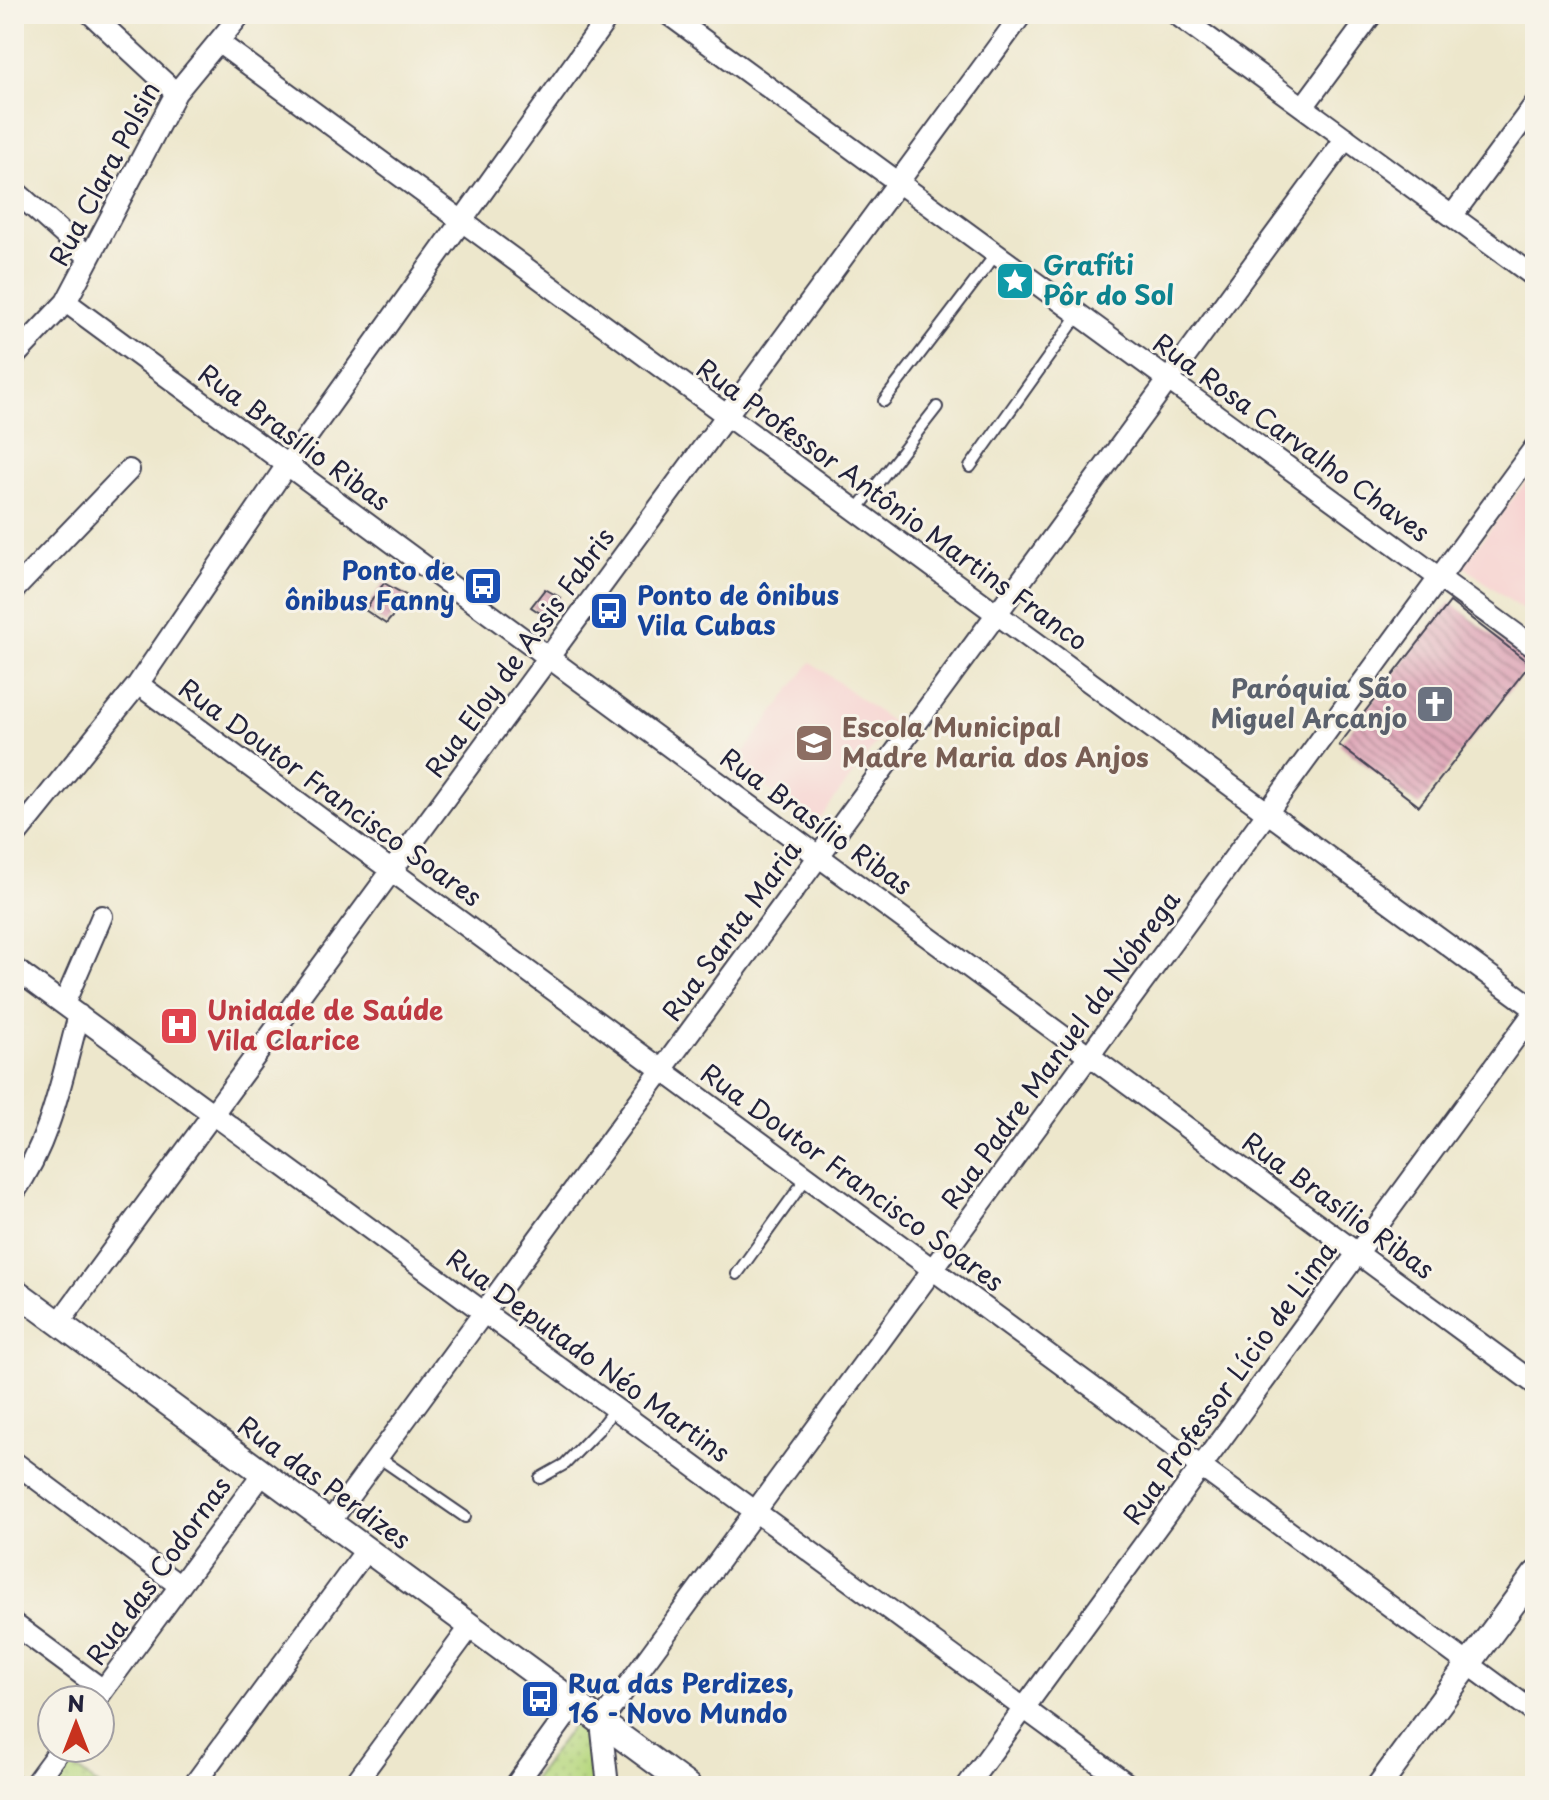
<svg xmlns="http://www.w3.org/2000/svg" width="1549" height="1800" viewBox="0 0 1549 1800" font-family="'Playpen Sans',sans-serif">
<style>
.built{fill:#f7d0cf}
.grass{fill:url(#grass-dots);stroke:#6c7c5c;stroke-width:2}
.building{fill:url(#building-back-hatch)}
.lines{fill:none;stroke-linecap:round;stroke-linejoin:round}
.service-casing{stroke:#404051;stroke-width:14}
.minor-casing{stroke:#404051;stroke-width:24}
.tertiary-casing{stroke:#404051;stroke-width:28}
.service{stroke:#fff;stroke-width:10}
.minor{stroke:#fff;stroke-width:20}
.tertiary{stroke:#fff;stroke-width:24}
.labels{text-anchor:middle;stroke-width:6;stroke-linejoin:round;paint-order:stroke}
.street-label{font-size:26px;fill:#22223b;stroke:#f7f3e8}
.culture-label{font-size:26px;font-weight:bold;fill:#0d838f;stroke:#f7f3e8;text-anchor:start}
.transit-label{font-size:26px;font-weight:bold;fill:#164399;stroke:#f7f3e8;text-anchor:start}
.worship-label{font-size:26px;font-weight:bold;fill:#5b616d;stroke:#f7f3e8;text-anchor:end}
.education-label{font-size:26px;font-weight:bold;fill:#785e54;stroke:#f7f3e8;text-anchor:start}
.health-label{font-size:26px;font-weight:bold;fill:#be3a42;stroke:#f7f3e8;text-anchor:start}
</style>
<defs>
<pattern id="grass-dots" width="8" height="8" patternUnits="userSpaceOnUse" patternTransform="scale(2)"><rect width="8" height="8" fill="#b6d77e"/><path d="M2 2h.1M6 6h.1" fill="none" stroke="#9cb86e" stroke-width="1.8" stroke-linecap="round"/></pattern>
<pattern id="building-back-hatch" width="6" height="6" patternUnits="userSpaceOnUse" patternTransform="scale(2)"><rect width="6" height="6" fill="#dea6b7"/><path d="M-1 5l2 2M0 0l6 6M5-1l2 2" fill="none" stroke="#b48796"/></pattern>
</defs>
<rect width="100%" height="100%" fill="#f7f3e8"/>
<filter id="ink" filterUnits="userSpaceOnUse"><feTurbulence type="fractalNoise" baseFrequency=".0125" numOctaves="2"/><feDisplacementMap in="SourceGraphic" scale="16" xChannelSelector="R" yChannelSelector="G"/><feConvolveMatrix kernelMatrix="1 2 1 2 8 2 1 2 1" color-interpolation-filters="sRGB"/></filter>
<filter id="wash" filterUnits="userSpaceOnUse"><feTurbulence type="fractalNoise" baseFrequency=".006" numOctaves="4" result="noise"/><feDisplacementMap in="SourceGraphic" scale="32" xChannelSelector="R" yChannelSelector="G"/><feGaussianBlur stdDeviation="1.8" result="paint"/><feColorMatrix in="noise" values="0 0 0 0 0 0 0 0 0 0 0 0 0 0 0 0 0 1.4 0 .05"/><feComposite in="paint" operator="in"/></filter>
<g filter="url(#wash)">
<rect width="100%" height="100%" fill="#ede7cc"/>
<path class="built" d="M 1535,469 L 1535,619 L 1463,566 Z
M 811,662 L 892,722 L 816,824 L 735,764 Z"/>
<path class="grass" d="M 574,1724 L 589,1735 L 594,1786 L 528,1786 Z
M 66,1761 L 99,1786 L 48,1786 Z"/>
<g id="blocks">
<path class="building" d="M 384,583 L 409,597 L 386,624 L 365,610 Z
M 545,589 L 561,598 L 546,617 L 531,607 Z
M 1450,602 L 1530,664 L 1419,806 L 1339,745 Z"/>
</g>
</g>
<g filter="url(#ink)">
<use href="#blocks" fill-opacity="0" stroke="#404051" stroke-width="2"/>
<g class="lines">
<g class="service-casing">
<path id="service" d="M 884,401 L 996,254
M 970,467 L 1079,314
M 856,511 L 937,407
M 737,1274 L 807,1177
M 378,1457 L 465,1517
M 540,1478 L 565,1464 L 599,1429 L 615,1408"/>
</g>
<g class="minor-casing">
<path id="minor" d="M 91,14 L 176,93
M 668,14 L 1535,648
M 1176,14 L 1535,277
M 218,42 L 1535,1009
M 1303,107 L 1372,14
M 14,190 L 89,257
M 1452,216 L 1535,104
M 66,302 L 1535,1384
M 14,357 L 66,302 L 176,93 L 241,14
M 14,590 L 129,470
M 138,684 L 1535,1713
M 14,838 L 138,684 L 287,465 L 610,14
M 14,968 L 1130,1786
M 64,1004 L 102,916
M 14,1193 C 51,1140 62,1077 79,1015
M 59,1323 L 1022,14
M 14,1462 L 180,1586
M 330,1522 L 1346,138
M 14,1624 L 103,1690
M 96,1700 L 263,1473
M 14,1785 L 15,1786
M 33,1786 L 61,1748
M 193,1786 L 367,1549
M 353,1786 L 471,1626
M 515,1786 L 575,1703
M 608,1786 L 601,1722 L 1535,447
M 967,1786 L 1535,1011"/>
</g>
<g class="tertiary-casing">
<path id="tertiary" d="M 14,1290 L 688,1786
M 1379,1786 L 1535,1574"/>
</g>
<use href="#service" class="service"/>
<use href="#minor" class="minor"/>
<use href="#tertiary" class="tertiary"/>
</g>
</g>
<defs>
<g id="sight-square" transform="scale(2)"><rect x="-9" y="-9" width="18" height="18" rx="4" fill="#0f9aa8" stroke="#f7f3e8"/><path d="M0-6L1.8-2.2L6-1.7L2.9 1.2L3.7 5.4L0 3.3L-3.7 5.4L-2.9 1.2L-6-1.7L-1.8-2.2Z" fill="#fff"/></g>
<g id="bus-square" transform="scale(2)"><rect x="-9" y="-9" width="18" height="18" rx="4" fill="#1a4fb4" stroke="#f7f3e8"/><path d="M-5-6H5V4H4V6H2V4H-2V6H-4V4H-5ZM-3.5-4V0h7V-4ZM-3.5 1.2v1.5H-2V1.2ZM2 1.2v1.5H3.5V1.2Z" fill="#fff"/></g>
<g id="church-square" transform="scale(2)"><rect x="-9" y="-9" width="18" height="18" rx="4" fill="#6b7280" stroke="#f7f3e8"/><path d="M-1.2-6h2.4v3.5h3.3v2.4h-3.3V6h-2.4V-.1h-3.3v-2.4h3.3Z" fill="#fff"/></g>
<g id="school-square" transform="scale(2)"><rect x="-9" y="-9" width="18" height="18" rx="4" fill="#8d6e63" stroke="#f7f3e8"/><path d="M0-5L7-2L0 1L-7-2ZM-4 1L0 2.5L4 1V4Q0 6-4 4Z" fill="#fff"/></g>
<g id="hospital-square" transform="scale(2)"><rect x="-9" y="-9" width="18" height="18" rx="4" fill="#e0444e" stroke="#f7f3e8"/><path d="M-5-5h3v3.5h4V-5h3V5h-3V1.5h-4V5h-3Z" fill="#fff"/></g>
</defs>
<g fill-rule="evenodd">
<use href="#sight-square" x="1015" y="281"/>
<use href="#bus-square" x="483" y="586"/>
<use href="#bus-square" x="609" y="611"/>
<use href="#church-square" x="1435" y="704"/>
<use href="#school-square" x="814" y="743"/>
<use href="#hospital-square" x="179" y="1026"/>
<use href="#bus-square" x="540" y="1699"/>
</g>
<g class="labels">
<g class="street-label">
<text transform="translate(105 174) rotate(-62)" y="9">Rua Clara Polsin</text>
<text transform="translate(294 438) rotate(36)" y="9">Rua Brasílio Ribas</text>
<text transform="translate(1291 438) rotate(36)" y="9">Rua Rosa Carvalho Chaves</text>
<text transform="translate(892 505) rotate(36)" y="9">Rua Professor Antônio Martins Franco</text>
<text transform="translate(520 653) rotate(-54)" y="9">Rua Eloy de Assis Fabris</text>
<text transform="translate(330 793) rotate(36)" y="9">Rua Doutor Francisco Soares</text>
<text transform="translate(816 822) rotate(36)" y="9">Rua Brasílio Ribas</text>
<text transform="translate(732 931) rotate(-54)" y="9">Rua Santa Maria</text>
<text transform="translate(1061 1050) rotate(-54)" y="9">Rua Padre Manuel da Nóbrega</text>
<text transform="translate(852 1178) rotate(36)" y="9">Rua Doutor Francisco Soares</text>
<text transform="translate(1338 1206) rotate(36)" y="9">Rua Brasílio Ribas</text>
<text transform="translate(588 1356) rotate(36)" y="9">Rua Deputado Néo Martins</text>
<text transform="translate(1230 1383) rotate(-54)" y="9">Rua Professor Lício de Lima</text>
<text transform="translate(324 1483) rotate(36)" y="9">Rua das Perdizes</text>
<text transform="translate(159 1571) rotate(-54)" y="9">Rua das Codornas</text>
</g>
<g class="culture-label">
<text x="1043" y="275">Grafíti<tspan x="1043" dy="30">Pôr do Sol</tspan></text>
</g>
<g class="transit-label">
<text x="455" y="580" text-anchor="end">Ponto de<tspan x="455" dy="30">ônibus Fanny</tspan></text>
<text x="637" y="605">Ponto de ônibus<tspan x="637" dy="30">Vila Cubas</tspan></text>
<text x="568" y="1693">Rua das Perdizes,<tspan x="568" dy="30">16 - Novo Mundo</tspan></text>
</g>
<g class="worship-label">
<text x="1407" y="698">Paróquia São<tspan x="1407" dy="30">Miguel Arcanjo</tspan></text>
</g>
<g class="education-label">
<text x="842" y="737">Escola Municipal<tspan x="842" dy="30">Madre Maria dos Anjos</tspan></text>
</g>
<g class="health-label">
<text x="207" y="1020">Unidade de Saúde<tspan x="207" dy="30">Vila Clarice</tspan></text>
</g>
</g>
<rect width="1549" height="1800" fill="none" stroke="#f7f3e8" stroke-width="48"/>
<g transform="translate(76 1724)"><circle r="38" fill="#f7f3e8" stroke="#a29fa3" stroke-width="2"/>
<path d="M0-6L14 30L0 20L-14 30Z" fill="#c8321e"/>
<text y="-12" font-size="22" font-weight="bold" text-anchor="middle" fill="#22223b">N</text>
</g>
</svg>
